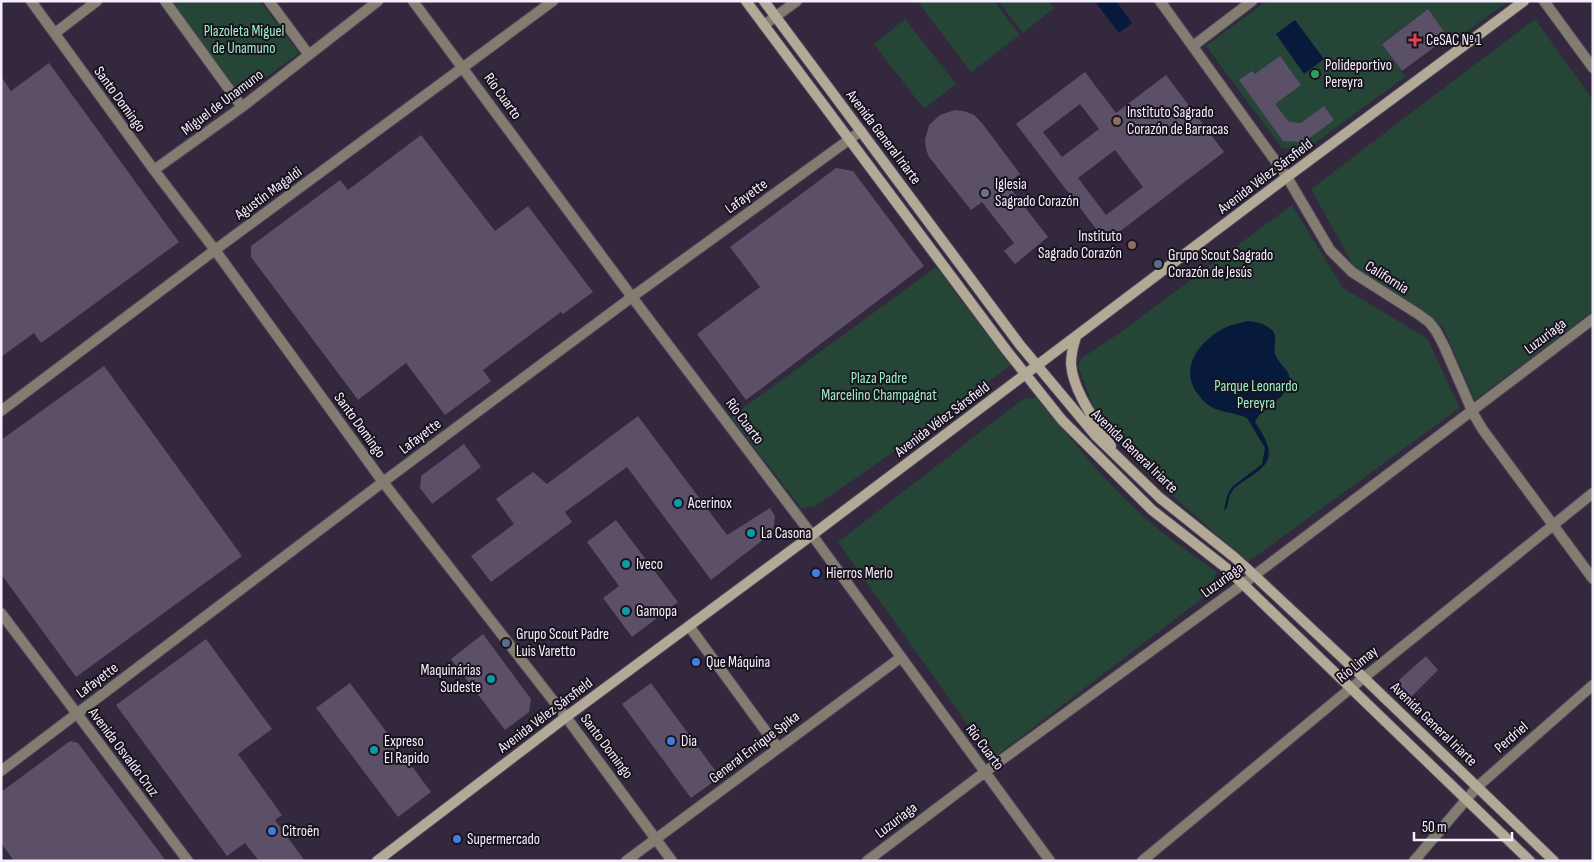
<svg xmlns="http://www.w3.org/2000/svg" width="1594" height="862" viewBox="0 0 1594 862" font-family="'Sofia Sans Condensed',sans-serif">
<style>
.green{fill:#254536}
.water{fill:#071a3b}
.building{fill:#5c5068;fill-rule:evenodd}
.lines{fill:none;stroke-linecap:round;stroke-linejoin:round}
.minor-casing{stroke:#4e4459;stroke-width:12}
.secondary-casing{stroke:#4e4459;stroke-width:12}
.minor{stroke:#827c71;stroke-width:10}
.secondary{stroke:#b2a996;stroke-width:10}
.health-dot{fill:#e0444e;stroke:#18131d;stroke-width:2}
.leisure-dot{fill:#2e9e5b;stroke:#18131d;stroke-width:2}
.education-dot{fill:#8d6e63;stroke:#18131d;stroke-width:2}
.worship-dot{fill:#6b7280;stroke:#18131d;stroke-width:2}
.service-dot{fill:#5c6f8a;stroke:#18131d;stroke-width:2}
.culture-dot{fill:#0f9aa8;stroke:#18131d;stroke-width:2}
.shop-dot{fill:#3f7fe0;stroke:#18131d;stroke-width:2}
.labels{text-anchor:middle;stroke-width:4;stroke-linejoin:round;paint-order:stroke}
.park-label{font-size:15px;fill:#9df1c9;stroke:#18131d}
.poi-label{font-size:15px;fill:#f6effe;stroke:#18131d;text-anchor:start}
.street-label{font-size:15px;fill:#f6effe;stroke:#18131d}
</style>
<rect width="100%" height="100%" fill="#33283e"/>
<path class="green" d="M 171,1 L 260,1 L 299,53 L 241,96 Z
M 917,1 L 994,1 L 1020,35 L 971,72 Z
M 998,1 L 1049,1 L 1054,8 L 1023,33 Z
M 1266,1 L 1509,1 L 1452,42 L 1428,9 L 1382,43 L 1405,77 L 1307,149 L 1282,148 L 1206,46 Z
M 905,19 L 956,84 L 924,109 L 874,44 Z
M 1535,19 L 1593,100 L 1593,311 L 1475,400 L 1443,327 L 1358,274 L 1311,189 Z
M 1292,205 L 1343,288 L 1427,338 L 1460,408 L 1248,562 L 1143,470 L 1107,429 L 1097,417 L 1078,366 L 1082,358 L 1118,334 Z
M 936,267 L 1011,365 L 908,442 L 814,507 L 801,508 L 731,417 Z
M 1036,397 C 1072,440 1107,485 1150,522 C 1171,540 1195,556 1217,572 L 1208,594 L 992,759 L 838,542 L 1023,399 Z"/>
<path class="water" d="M 1099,1 L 1116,1 L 1132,23 L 1119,33 L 1096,3 Z
M 1295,20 L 1324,59 L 1304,74 L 1276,34 Z
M 1248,321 C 1258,322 1266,324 1273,331 C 1278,338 1273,346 1275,354 C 1279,367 1296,371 1287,388 C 1280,403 1261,408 1255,422 C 1260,430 1266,438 1268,447 C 1274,470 1245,476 1233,490 C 1229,495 1228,502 1227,508 L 1224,510 L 1227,496 L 1232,487 L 1262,464 L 1265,448 L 1247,418 C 1235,412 1218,413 1207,404 C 1176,377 1192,347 1222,329 C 1230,325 1239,323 1248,321 Z"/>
<path class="building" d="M 1428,9 L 1448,37 L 1402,71 L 1382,44 Z
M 1280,56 L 1301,85 L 1275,104 L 1289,122 L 1301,123 L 1324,106 L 1334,120 L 1304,142 L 1283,141 L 1239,80 L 1252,71 L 1255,74 Z
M 49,63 L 179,242 L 41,343 L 34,333 L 1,357 L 1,76 L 11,91 Z
M 1085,72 L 1116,113 L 1166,75 L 1224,152 L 1106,242 L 1016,124 ZM 1080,104 L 1099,129 L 1062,157 L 1043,132 ZM 1115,150 L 1143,187 L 1106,215 L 1078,178 Z
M 955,110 L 964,111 L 974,115 L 982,123 L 1020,174 L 1007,184 L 1048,237 L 1015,264 L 1004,251 L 1014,243 L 982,202 L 971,210 L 929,157 L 926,149 L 925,140 L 929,125 L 940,115 Z
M 421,135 L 495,231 L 528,206 L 593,292 L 563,314 L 561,312 L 483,370 L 491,381 L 445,415 L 406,363 L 358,400 L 251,257 L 251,246 L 340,180 L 348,190 Z
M 836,168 L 853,171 L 924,266 L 746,400 L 697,334 L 760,287 L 730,247 Z
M 104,366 L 242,556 L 76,677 L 1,574 L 1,440 Z
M 638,416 L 727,535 L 770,508 L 775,516 L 773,532 L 711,580 L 627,467 L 565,512 L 572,522 L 491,582 L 471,556 L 514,524 L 496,499 L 533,472 L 547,484 Z
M 464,444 L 481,467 L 432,504 L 420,488 L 421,476 Z
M 616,520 L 678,602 L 632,637 L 603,598 L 619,586 L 587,542 Z
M 483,634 L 531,699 L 529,712 L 505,730 L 451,659 Z
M 206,639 L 272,729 L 238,754 L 282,815 L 275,820 L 305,861 L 259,861 L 245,843 L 227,856 L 116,705 Z
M 1426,656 L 1438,670 L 1410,698 L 1399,687 L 1399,680 Z
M 350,683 L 431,792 L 398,817 L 316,708 Z
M 651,683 L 720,777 L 691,798 L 622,704 Z
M 70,741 L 78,743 L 166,861 L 14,861 L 1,843 L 1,792 Z"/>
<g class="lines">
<g class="minor-casing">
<path id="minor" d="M 31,1 L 154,170 L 215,250 L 383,482 L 566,717 L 672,861
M 165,1 L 242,107
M 269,1 L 309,55
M 413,1 L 632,297 L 812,535 L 1050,861
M 1160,1 L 1287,177 L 1330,250 L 1352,272 L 1418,314 L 1429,322 L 1436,331 L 1444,346 L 1474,415 L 1483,430 L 1593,579
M 1544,1 L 1593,68
M 764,25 L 797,1
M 55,33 L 97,1
M 1193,46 L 1252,1
M 154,170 L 242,107 L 378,1
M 1,411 L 215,250 L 553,1
M 1,613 L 188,861
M 689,626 L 778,748
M 1,771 L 383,482 L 632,297 L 861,131
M 626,861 L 900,658
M 867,861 L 985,772 L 1243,584 L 1593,319
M 1142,861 L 1351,688 L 1593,493
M 1414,861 L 1477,787 L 1593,685"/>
</g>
<g class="secondary-casing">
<path id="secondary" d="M 746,1 L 1007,351 L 1062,420 L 1152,510 L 1225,567 L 1243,584 L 1530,861
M 764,1 L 1020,345 L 1096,436 L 1160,498 L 1234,557 L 1254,575 L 1364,678 L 1554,861
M 1076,337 C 1073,346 1071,355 1071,364 C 1073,392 1097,423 1111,446
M 377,861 L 566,717 L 812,535 L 1287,177 L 1524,1"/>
</g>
<use href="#minor" class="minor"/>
<use href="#secondary" class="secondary"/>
</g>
<path class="health-dot" d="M1412.5 32.5h5v5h5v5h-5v5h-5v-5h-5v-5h5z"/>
<circle class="leisure-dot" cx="1315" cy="74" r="5"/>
<g class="education-dot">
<circle cx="1117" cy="121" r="5"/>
<circle cx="1132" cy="245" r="5"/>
</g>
<circle class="worship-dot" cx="985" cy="193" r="5"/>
<g class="service-dot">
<circle cx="1158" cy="264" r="5"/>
<circle cx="506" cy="643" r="5"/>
</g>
<g class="culture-dot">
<circle cx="678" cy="503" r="5"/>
<circle cx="751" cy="533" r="5"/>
<circle cx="626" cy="564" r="5"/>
<circle cx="626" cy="611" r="5"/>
<circle cx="491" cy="679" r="5"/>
<circle cx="374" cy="750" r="5"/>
</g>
<g class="shop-dot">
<circle cx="816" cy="573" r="5"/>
<circle cx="696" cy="662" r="5"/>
<circle cx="671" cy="741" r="5"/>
<circle cx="272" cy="831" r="5"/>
<circle cx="457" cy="839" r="5"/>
</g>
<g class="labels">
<g class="park-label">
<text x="244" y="36">Plazoleta Miguel<tspan x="244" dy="17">de Unamuno</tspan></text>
<text x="879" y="383">Plaza Padre<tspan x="879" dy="17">Marcelino Champagnat</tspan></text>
<text x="1256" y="391">Parque Leonardo<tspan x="1256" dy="17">Pereyra</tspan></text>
</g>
<g class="poi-label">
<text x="1426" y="45">CeSAC Nº 1</text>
<text x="1325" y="70">Polideportivo<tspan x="1325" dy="17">Pereyra</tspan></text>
<text x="1127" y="117">Instituto Sagrado<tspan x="1127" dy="17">Corazón de Barracas</tspan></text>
<text x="995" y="189">Iglesia<tspan x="995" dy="17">Sagrado Corazón</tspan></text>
<text x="1122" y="241" text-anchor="end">Instituto<tspan x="1122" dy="17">Sagrado Corazón</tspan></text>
<text x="1168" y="260">Grupo Scout Sagrado<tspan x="1168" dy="17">Corazón de Jesús</tspan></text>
<text x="688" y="508">Acerinox</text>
<text x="761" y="538">La Casona</text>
<text x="636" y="569">Iveco</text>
<text x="826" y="578">Hierros Merlo</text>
<text x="636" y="616">Gamopa</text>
<text x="516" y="639">Grupo Scout Padre<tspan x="516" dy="17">Luis Varetto</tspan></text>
<text x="706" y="667">Que Máquina</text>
<text x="481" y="675" text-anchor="end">Maquinárias<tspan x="481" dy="17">Sudeste</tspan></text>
<text x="384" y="746">Expreso<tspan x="384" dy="17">El Rapido</tspan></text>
<text x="681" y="746">Dia</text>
<text x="282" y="836">Citroën</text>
<text x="467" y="844">Supermercado</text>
</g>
<g class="street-label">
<text transform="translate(503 96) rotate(54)" y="5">Río Cuarto</text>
<text transform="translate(120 99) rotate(54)" y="5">Santo Domingo</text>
<text transform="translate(222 102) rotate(-37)" y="5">Miguel de Unamuno</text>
<text transform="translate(884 137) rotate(53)" y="5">Avenida General Iriarte</text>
<text transform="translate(1265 176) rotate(-37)" y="5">Avenida Vélez Sársfield</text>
<text transform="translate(268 193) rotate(-36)" y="5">Agustín Magaldi</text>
<text transform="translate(746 196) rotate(-36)" y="5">Lafayette</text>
<text transform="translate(1387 277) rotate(32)" y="5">California</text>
<text transform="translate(1545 336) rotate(-37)" y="5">Luzuriaga</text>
<text transform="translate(942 419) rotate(-37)" y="5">Avenida Vélez Sársfield</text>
<text transform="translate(745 421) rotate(53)" y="5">Río Cuarto</text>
<text transform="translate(360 425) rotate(54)" y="5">Santo Domingo</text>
<text transform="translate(420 436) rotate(-37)" y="5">Lafayette</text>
<text transform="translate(1135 451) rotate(44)" y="5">Avenida General Iriarte</text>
<text transform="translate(1222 580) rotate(-36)" y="5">Luzuriaga</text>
<text transform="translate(1357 664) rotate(-39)" y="5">Río Limay</text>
<text transform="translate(97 680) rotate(-37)" y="5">Lafayette</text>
<text transform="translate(545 715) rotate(-37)" y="5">Avenida Vélez Sársfield</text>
<text transform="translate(1434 724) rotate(44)" y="5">Avenida General Iriarte</text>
<text transform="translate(1511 737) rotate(-41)" y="5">Perdriel</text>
<text transform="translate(607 746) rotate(53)" y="5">Santo Domingo</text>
<text transform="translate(754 747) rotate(-37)" y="5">General Enrique Spika</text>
<text transform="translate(985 747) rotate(53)" y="5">Río Cuarto</text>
<text transform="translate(124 752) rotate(53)" y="5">Avenida Osvaldo Cruz</text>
<text transform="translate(896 820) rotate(-37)" y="5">Luzuriaga</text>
</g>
</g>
<rect width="1594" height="862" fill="none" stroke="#f6effe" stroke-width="5"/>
<path d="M1414 832v8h98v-8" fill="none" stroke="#f6effe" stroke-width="2.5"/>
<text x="1422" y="832" font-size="15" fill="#f6effe" stroke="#18131d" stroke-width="4" paint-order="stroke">50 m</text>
</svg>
